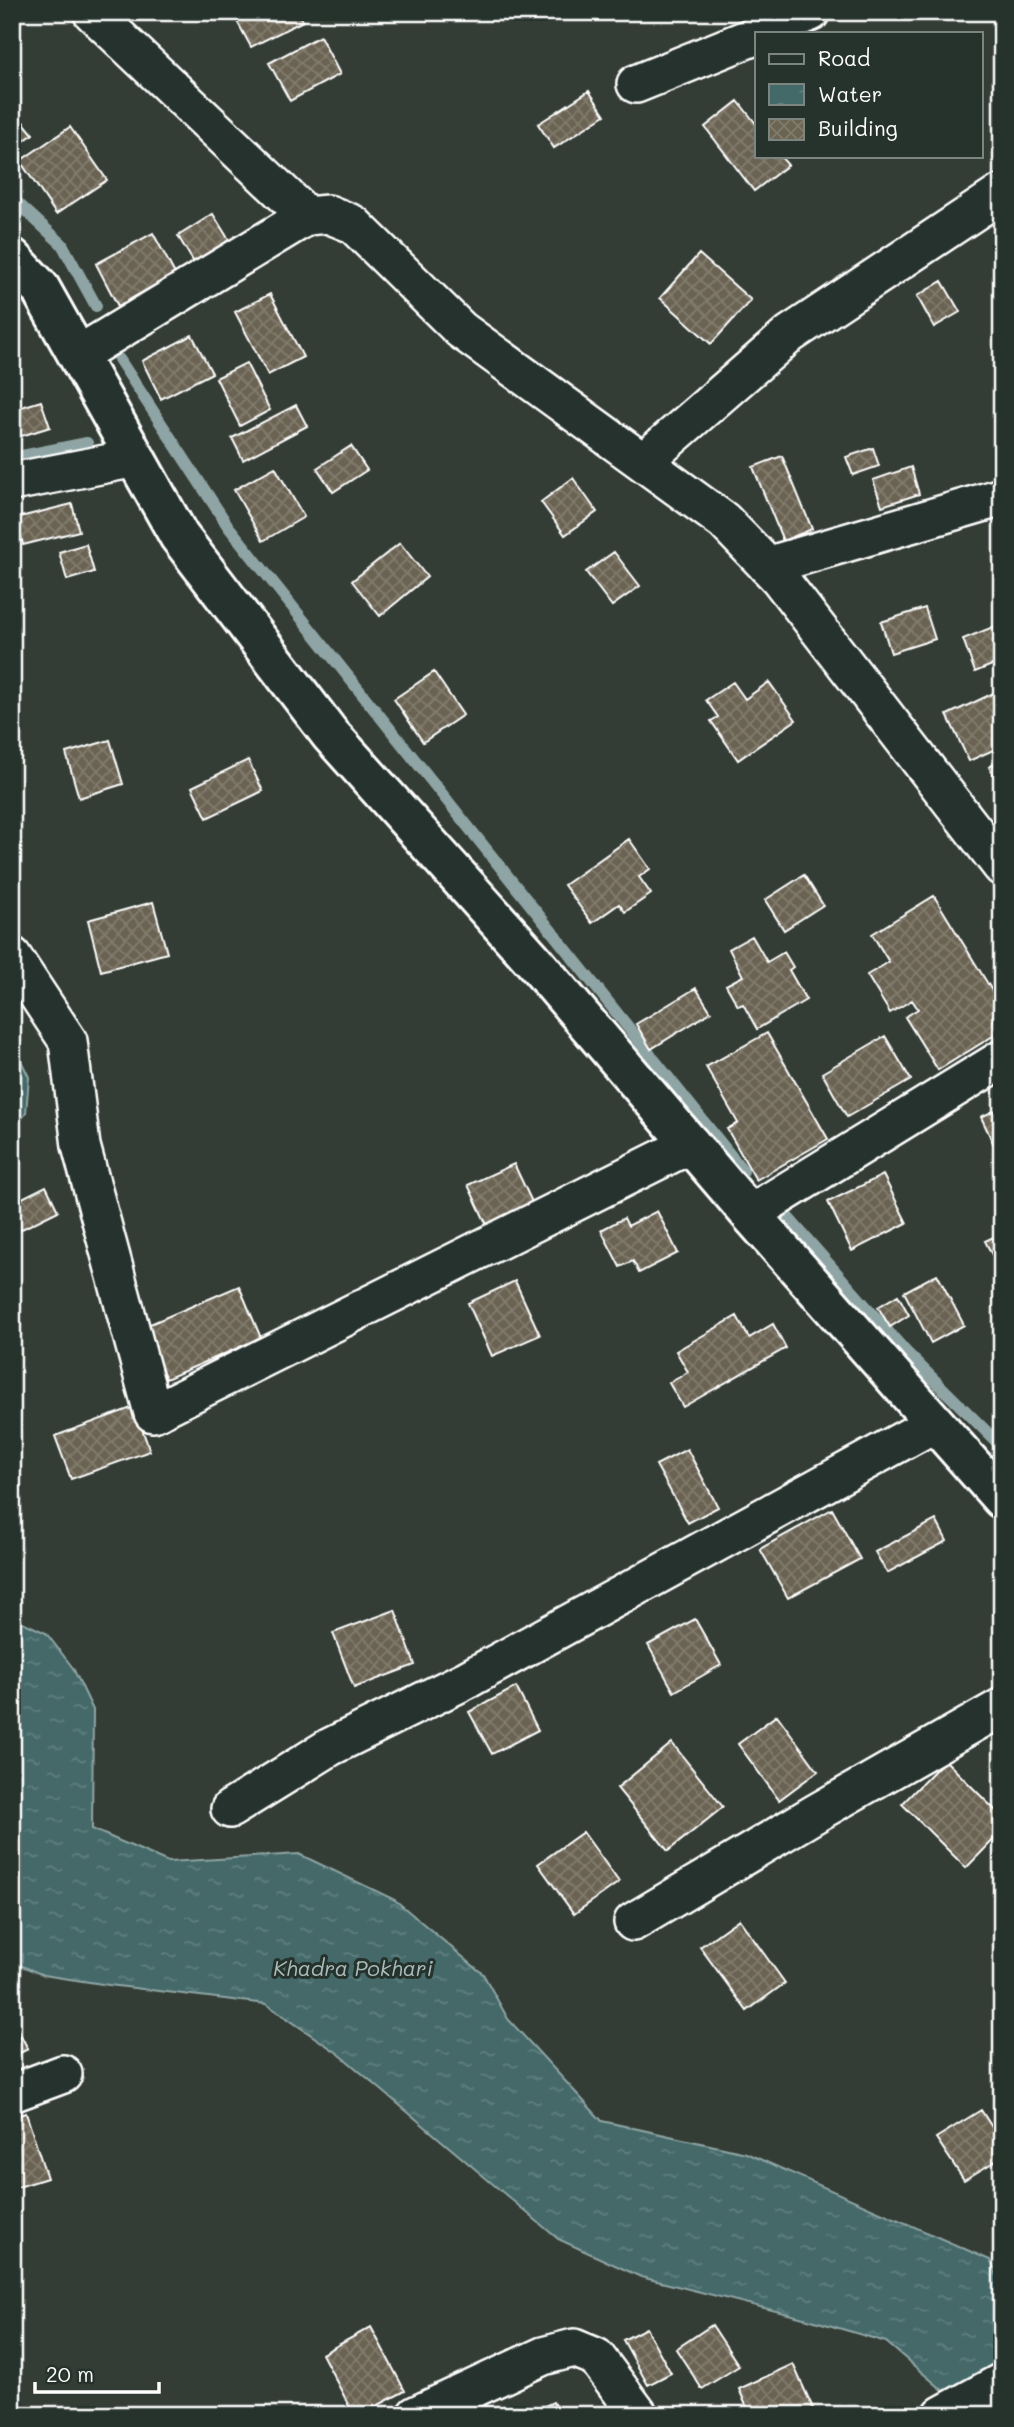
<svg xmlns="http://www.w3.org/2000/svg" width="1014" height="2427" viewBox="0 0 1014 2427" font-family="Mali,sans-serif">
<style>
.water{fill:url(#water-ripples);stroke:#8fa5a5;stroke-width:2}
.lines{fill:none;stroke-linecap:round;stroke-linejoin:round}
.stream{stroke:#8fa5a5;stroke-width:12}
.building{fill:url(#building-cross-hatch);stroke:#fff;stroke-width:2}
.street-casing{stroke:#fff;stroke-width:42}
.secondary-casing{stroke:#fff;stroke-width:44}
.street{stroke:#26332d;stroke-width:37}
.secondary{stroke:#26332d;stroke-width:38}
.labels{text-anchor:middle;stroke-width:6;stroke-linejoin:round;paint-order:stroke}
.water-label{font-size:21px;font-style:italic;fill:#abbcbc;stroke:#26332d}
</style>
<defs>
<pattern id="water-ripples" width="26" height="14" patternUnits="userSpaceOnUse" patternTransform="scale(1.75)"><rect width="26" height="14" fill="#446969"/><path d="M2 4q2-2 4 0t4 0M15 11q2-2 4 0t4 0" fill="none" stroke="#608080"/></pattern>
<pattern id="building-cross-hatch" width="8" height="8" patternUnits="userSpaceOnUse" patternTransform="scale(1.75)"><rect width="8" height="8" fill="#6b6453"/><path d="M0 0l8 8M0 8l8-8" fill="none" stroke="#817b6d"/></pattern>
</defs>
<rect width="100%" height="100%" fill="#343d35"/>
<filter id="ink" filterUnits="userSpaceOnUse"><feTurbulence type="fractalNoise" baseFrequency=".0143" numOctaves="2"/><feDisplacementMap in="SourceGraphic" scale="14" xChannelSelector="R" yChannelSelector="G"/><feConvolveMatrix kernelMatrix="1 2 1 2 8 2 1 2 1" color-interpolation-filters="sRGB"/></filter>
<g filter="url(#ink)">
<path class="water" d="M 12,1042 L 29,1077 L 26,1113 L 12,1131 Z
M 12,1617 L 46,1633 L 73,1668 L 93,1710 L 92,1829 L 168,1862 L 299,1854 L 395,1900 L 483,1974 L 508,2019 L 602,2121 L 746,2153 L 990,2260 L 1002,2286 L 1002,2415 L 972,2415 L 886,2342 L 808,2319 L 641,2277 L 558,2239 L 339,2054 L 266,2004 L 109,1985 L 43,1975 L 15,1963 L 12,1960 Z"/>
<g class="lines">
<path class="stream" d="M 12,198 L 62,244 L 96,306
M 119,359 L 228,526 L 743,1171
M 12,458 L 87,443
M 784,1213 L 905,1351 L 1002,1447"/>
</g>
<path class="building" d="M 232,12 L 298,12 L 303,21 L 251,47 Z
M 320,36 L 340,74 L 290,101 L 269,63 Z
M 589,91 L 605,115 L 554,148 L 538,124 Z
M 738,101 L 757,125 L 757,156 L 780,156 L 788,165 L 754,191 L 705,127 Z
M 12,108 L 33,134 L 12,150 Z
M 70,127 L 107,180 L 56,214 L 20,161 Z
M 213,214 L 232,245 L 196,266 L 178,236 Z
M 153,233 L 175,274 L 118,306 L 96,264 Z
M 699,254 L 751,300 L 711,344 L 660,298 Z
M 942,281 L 960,312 L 934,327 L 917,296 Z
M 270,294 L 303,357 L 268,375 L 235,312 Z
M 192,335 L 212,373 L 161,399 L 142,361 Z
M 246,363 L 270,410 L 240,426 L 216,378 Z
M 41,401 L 50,427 L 12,439 L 12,410 Z
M 296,405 L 307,426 L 243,460 L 232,438 Z
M 351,446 L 367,470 L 333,492 L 317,468 Z
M 873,448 L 879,466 L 853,475 L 846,457 Z
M 782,456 L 812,529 L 783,541 L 753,467 Z
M 275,467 L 304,517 L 263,541 L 234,490 Z
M 911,467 L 919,494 L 882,506 L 873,480 Z
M 573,478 L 597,512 L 565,535 L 541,502 Z
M 72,504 L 79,531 L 23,545 L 16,518 Z
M 400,543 L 427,577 L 380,616 L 352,581 Z
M 86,544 L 94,572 L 67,580 L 59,552 Z
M 614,552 L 640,586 L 612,606 L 586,572 Z
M 925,608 L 935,639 L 891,653 L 881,622 Z
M 998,625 L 1002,634 L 1002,661 L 975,672 L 963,639 Z
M 434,672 L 463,715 L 423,742 L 394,699 Z
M 733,682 L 745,699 L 769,682 L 796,720 L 738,760 L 711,721 L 718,717 L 706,700 Z
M 1002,689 L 1002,746 L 969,761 L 947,715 Z
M 110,740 L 123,784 L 79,798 L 66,753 Z
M 248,760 L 263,791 L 207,818 L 192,787 Z
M 1002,760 L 1002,791 L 989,767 Z
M 629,839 L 650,869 L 639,877 L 651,894 L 625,912 L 619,904 L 592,923 L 564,885 Z
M 804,875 L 823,905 L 784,930 L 765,900 Z
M 934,896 L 1002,1007 L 1002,1011 L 992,1017 L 1001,1031 L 938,1070 L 905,1017 L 918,1009 L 912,1000 L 890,1013 L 867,975 L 889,962 L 872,934 Z
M 153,902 L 167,953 L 101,971 L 88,920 Z
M 752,936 L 767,962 L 784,952 L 793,967 L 789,970 L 806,1000 L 757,1029 L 743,1004 L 738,1006 L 726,985 L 743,976 L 729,949 Z
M 696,988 L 711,1012 L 651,1049 L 636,1024 Z
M 767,1033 L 828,1139 L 756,1180 L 727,1129 L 738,1123 L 706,1067 Z
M 885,1036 L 911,1080 L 847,1117 L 822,1073 Z
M 1002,1107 L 1002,1162 L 981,1117 Z
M 514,1164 L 540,1219 L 494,1240 L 468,1185 Z
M 883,1175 L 907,1223 L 852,1251 L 828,1202 Z
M 46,1186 L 58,1211 L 12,1234 L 12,1203 Z
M 657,1211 L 678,1253 L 639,1273 L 633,1261 L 620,1267 L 601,1230 L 624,1218 L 628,1226 Z
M 1002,1233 L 1002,1274 L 985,1241 Z
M 937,1274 L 964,1325 L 931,1343 L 904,1292 Z
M 515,1281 L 540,1335 L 492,1356 L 468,1303 Z
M 239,1286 L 261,1338 L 166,1379 L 143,1327 Z
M 898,1295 L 909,1315 L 890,1327 L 878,1307 Z
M 737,1316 L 749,1338 L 773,1324 L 786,1348 L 683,1407 L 669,1383 L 688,1372 L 676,1351 Z
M 134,1407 L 150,1451 L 71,1479 L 55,1436 Z
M 687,1449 L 718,1507 L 688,1523 L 656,1465 Z
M 832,1509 L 860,1559 L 788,1598 L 760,1549 Z
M 936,1520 L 947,1541 L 887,1573 L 875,1552 Z
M 395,1610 L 415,1665 L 354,1688 L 333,1633 Z
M 695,1619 L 721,1665 L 674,1692 L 648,1645 Z
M 516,1687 L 538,1730 L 492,1754 L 469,1712 Z
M 777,1715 L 818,1771 L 779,1800 L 738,1744 Z
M 672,1743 L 723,1807 L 668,1851 L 617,1788 Z
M 945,1760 L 1002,1817 L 1002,1831 L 966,1868 L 902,1804 Z
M 583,1832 L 619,1882 L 574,1914 L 538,1864 Z
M 739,1919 L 785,1983 L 747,2011 L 700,1947 Z
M 12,2018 L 28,2049 L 12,2057 Z
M 981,2110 L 1002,2143 L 1002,2157 L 964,2180 L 936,2138 Z
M 26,2113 L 47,2178 L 12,2189 L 12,2117 Z
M 712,2325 L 739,2366 L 702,2389 L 676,2349 Z
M 371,2327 L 405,2391 L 360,2415 L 354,2415 L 322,2354 Z
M 646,2328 L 671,2373 L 648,2385 L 623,2340 Z
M 793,2364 L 816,2415 L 750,2415 L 739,2389 Z
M 553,2402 L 559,2415 L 526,2415 Z"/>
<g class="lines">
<g class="street-casing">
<path id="street" d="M 92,12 L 307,216
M 760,33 L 811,12
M 636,84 L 757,35
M 78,355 L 307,216 L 328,214 L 353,224 L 461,330 L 724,521 L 779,578 L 1002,867
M 643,462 L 790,334 L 1002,193
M 12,482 L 136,458
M 767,566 L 1002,497
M 12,956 L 68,1041 L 81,1146 L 153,1413 L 691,1144
M 750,1214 L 1002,1059
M 230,1809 L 330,1747 L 468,1679 L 935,1423
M 633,1922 L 816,1813 L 1002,1707
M 12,2093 L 63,2074
M 416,2415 L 543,2356 L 574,2348 L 596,2357 L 639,2415
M 942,2415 L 1002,2382"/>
</g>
<g class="secondary-casing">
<path id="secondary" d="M 12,258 L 40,288 L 179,536 L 330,734 L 533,960 L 750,1214 L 1002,1499"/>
</g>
<use href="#street" class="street"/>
<use href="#secondary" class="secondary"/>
</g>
</g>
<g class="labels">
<g class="water-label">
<text x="353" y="1976">Khadra Pokhari</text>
</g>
</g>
<rect width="1014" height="2427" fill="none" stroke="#26332d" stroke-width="42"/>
<rect x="21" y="21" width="972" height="2385" fill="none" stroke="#fff" stroke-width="2.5" filter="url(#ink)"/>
<rect x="755" y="32" width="228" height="126" fill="#26332d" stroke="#7d8581" stroke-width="2"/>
<rect x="769" y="54" width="35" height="10" fill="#26332d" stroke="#7d8581" stroke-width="2"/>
<text x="818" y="66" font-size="21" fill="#ffffff">Road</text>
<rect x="769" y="84" width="35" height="21" fill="url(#water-ripples)" stroke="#7d8581" stroke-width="2"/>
<text x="818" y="102" font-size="21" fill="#ffffff">Water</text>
<rect x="769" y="119" width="35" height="21" fill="url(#building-cross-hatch)" stroke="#7d8581" stroke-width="2"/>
<text x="818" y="136" font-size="21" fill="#ffffff">Building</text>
<path d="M35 2382v10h124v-10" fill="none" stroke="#ffffff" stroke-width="3.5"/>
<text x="46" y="2382" font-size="21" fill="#ffffff" stroke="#26332d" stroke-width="5" paint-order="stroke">20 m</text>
</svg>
